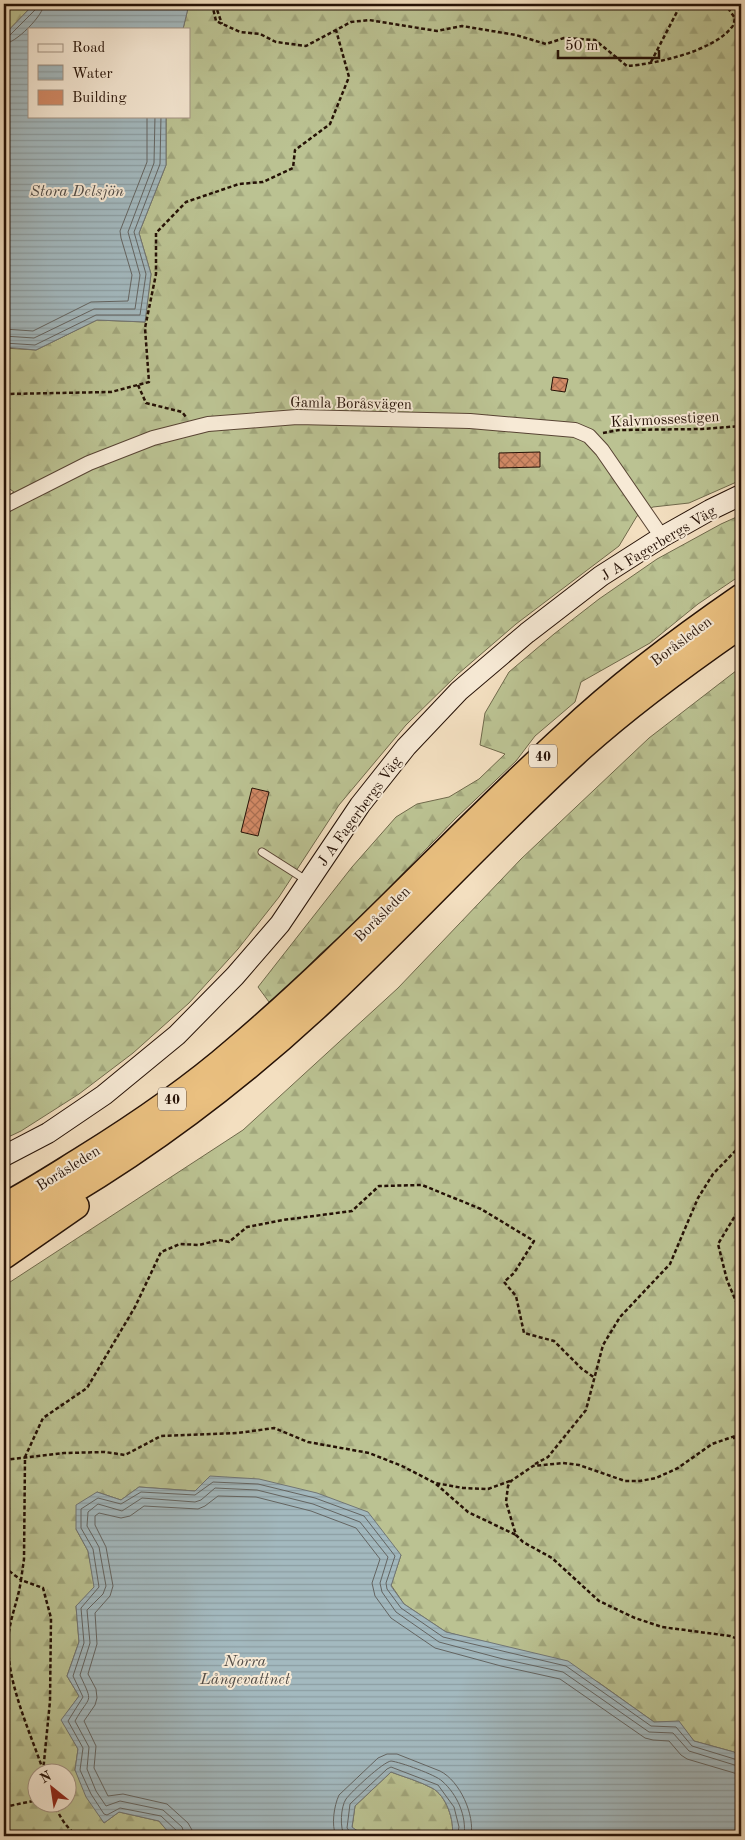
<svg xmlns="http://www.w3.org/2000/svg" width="745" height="1840" viewBox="0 0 745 1840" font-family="'Old Standard TT',serif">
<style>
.forest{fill:url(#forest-firs);stroke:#706a4c;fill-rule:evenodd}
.water{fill:url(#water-rules);stroke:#717675}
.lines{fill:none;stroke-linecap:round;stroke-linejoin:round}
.shore{stroke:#646562;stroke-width:1}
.building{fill:url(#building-cross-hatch);stroke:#251106}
.lane-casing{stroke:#584434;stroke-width:9}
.street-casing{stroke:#584434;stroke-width:16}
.secondary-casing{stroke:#251106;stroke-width:22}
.highway-casing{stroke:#251106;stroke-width:28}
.path{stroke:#251106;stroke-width:2.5;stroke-dasharray:4 2.5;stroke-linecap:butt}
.lane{stroke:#f7ead6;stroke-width:7}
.street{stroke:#f7ead6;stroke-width:14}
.secondary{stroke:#f7ead6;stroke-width:20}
.highway{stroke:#eac080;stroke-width:25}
.labels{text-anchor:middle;stroke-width:4;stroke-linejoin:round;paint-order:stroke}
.shield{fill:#f7ead6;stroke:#645244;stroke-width:1}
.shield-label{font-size:14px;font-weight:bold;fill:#251106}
.street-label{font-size:15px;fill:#251106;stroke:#f7ead6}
.water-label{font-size:16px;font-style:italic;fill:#514c47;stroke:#f7ead6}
</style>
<defs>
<pattern id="forest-firs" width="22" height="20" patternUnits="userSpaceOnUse" patternTransform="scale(1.25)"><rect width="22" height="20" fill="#bbc292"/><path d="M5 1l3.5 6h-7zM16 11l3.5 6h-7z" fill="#a1a67c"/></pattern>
<pattern id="water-rules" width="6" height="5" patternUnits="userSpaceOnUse" patternTransform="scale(1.25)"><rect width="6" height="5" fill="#a3b9bf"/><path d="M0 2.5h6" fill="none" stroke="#8c9ea3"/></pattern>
<pattern id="building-cross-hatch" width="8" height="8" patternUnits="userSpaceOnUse" patternTransform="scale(1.25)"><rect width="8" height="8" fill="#d28a66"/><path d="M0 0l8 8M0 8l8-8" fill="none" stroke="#aa6f52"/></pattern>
</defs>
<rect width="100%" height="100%" fill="#f3dfc0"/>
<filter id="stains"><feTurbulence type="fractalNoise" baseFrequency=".004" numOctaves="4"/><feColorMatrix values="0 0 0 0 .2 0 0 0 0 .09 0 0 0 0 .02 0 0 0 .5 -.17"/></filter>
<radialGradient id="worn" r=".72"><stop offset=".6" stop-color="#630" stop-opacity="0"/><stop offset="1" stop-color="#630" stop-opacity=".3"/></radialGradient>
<path class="forest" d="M 4,4 L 34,4 L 4,35 Z
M 189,4 L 741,4 L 741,480 L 689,503 L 653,507 L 637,516 L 619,546 L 516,624 L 458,674 L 406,725 L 339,805 L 279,897 L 238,949 L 189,1003 L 133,1053 L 79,1094 L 21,1131 L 4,1139 L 4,498 L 14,492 L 4,485 L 4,348 L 36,350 L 97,320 L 145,322 L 151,274 L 139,233 L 166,165 L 166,116 L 189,116 L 189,29 L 183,29 Z
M 741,515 L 741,575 L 698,604 L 650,643 L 581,682 L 575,702 L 535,736 L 516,761 L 456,818 L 356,922 L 320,954 L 286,990 L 269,1002 L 258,987 L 352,867 L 396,817 L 417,804 L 449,797 L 479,779 L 505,754 L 480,745 L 485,713 L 509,672 L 554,634 L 599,599 L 657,559 L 721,524 Z
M 741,667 L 741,1757 L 734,1752 L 694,1741 L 679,1722 L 654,1722 L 598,1682 L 506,1648 L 446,1632 L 404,1604 L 391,1585 L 401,1555 L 195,1491 L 139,1487 L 121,1500 L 97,1492 L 76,1529 L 88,1551 L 95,1587 L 76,1606 L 79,1642 L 67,1676 L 79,1696 L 62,1720 L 78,1749 L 75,1770 L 104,1823 L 119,1812 L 159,1821 L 169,1833 L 179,1836 L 4,1836 L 4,1286 L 243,1130 L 398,988 L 521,859 L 649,738 ZM 38,1772 L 68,1772 L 68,1802 L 38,1802 Z
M 391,1772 C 404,1777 419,1781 432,1788 C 446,1795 455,1821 452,1836 L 385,1836 L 383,1834 L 359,1832 L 352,1828 L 355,1806 Z"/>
<path class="water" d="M 34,4 L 189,4 L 183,29 L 29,29 L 29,116 L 166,116 L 166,165 L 139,233 L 151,274 L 145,322 L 97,320 L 36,350 L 4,347 L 4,35 Z
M 210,1476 L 259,1479 L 317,1493 L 368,1512 L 401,1555 L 391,1586 L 404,1604 L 446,1632 L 568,1661 L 654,1722 L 679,1721 L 694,1741 L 734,1752 L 741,1757 L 741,1836 L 452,1836 C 455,1821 446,1795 432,1788 C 419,1781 404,1777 391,1772 L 355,1806 L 352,1827 L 359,1832 L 383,1834 L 385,1836 L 179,1836 L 169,1833 L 159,1821 L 119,1812 L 104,1823 L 86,1797 L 75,1770 L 78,1749 L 61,1720 L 79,1696 L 67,1676 L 79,1642 L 76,1606 L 94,1587 L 88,1551 L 76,1529 L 76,1505 L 97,1492 L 121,1500 L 139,1487 L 195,1491 Z"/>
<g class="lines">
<path class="shore" d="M 4,38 L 9,36 L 36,9 L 38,4
M 4,44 C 15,44 44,15 44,4
M 4,329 L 33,331 L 91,302 L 128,301 L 132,275 L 121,238 L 120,231 L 147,162 L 147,116
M 4,336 L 34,338 L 94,309 L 135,309 L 140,275 L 128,232 L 154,163 L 155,116
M 4,343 L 35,345 L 96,315 L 140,315 L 146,274 L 134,232 L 160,164 L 161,116
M 178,1836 L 177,1831 L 161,1816 L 120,1808 L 107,1815 L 104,1814 L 91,1794 L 80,1770 L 83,1748 L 68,1721 L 83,1697 L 73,1676 L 84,1643 L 81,1608 L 99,1587 L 93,1549 L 81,1528 L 81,1509 L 98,1498 L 121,1504 L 141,1492 L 195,1495 L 213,1482 L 258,1484 L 315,1498 L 364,1516 L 395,1556 L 386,1583 L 387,1589 L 401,1608 L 443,1637 L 566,1666 L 651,1726 L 676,1727 L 692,1746 L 741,1761
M 185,1836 L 182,1827 L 163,1810 L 120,1801 L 106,1806 L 96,1791 L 87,1769 L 89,1747 L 75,1721 C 90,1694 94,1705 80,1675 L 90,1643 L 87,1610 L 103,1594 L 106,1586 L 99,1547 L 87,1526 L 88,1512 L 98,1504 L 122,1511 L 142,1498 L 195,1502 L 201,1500 L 215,1488 L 257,1490 L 313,1504 L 360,1522 L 388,1557 L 380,1583 L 382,1592 L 396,1612 L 439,1642 L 503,1659 L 563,1672 L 649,1732 L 673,1733 L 689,1751 L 741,1767
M 192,1836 L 192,1830 L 188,1823 L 167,1804 L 123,1794 L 108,1796 L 94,1768 L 96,1746 L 84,1721 L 95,1705 L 97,1698 L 96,1689 L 88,1674 L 97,1644 L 95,1613 L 110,1596 L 113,1586 L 106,1547 L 95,1525 L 95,1516 L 99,1513 L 121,1518 L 130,1516 L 144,1506 L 198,1509 L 205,1506 L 218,1496 L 256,1497 L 311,1511 L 356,1528 L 380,1559 L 372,1583 L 375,1596 L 391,1618 L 435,1648 L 501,1666 L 560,1679 L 645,1738 L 653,1740 L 669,1741 L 681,1755 L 687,1759 L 741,1775
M 336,1836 C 331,1825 334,1806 339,1795 L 378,1758 L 387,1754 L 397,1754 L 440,1771 C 460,1781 475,1815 471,1836
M 345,1836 C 339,1829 341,1806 346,1799 C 352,1791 383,1762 391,1761 C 400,1762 436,1775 442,1781 C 457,1794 467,1816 464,1836
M 357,1836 L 350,1832 L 347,1828 L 350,1804 L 387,1769 L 391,1767 L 438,1785 L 454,1807 L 459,1827 L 457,1836"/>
</g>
<path class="building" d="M 553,377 L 568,379 L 565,392 L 551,390 Z
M 540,452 L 540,467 L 499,468 L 499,453 Z
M 252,788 L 269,792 L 258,836 L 241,832 Z"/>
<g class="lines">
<g class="lane-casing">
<path id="lane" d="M 262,852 L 306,880"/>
</g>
<g class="street-casing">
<path id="street" d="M 4,506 L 89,463 L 153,438 L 208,424 L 297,417 L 470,421 L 575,430 L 589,436 L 602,450 L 662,537"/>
</g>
<g class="secondary-casing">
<path id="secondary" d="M 4,1156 L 48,1133 L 104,1095 L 177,1035 L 235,976 L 280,924 L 360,805 L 406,747 L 459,691 L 527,633 L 601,576 L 662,537 L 710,510 L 741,495"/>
</g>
<g class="highway-casing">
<path id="highway" d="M 4,1206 C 31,1192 57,1175 83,1159 C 136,1126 188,1091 235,1050 C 352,951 454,837 567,734 C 621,683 680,639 741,597
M 4,1230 C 121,1168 230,1088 327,997 C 413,916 493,828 581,748 C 631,703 686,663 741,625
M 4,1256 L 76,1206"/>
</g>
<path class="path" d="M 212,4 L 216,21 L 240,32 L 260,34 L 276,42 L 306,46 L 351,22 L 369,20 L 437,31 L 462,26 L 516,35 L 546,44 L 564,38 L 595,40 L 627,66 C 656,64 713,51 731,28 C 734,26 734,21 735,18 L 725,4
M 215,4 L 222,24
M 651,62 L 681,4
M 138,385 L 146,403 L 182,412 L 186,417
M 4,394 L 111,392 L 149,382 L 145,328 L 156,274 L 156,233 L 186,202 L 239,184 L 263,182 L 293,168 L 295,150 L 330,124 L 349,77 L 336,30
M 603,433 L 619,430 L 702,429 L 741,426
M 741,1206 L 718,1244 L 727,1280 L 741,1313
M 741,1434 L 712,1444 L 678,1468 L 656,1478 L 640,1481 L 625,1481 L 579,1465 L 563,1463 L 533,1466 L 511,1481 L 508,1486 L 506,1502 L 516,1535 L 523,1542 L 552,1558 L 599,1601 L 635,1618 L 662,1627 L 730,1636 L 741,1640
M 733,1438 L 741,1438
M 4,1460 L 64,1453 L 105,1452 L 125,1455 L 161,1436 L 238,1433 L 274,1428 L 308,1442 L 369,1453 L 402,1466 L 435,1483 L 463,1488 L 488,1489 L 510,1481
M 535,1464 L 548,1457 L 586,1410 L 603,1345 L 620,1317 L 670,1264 L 698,1198 L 713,1174 L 741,1145
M 436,1484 L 468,1512 L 516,1535
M 4,1567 L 21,1580 C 18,1602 8,1622 8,1644 C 8,1685 30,1732 43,1770
M 43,1772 L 50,1701 L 51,1618 L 43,1588 L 21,1580 L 24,1559 L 25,1457 L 43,1418 L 87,1388 L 135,1307 L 161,1252 L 180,1244 L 199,1245 L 219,1240 L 229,1242 L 247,1227 L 283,1220 L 352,1211 L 379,1186 L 422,1185 L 481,1209 L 534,1241 L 514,1273 L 504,1282 L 516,1296 L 524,1333 L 554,1341 L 582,1369 L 595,1378
M 54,1802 C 58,1815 67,1829 78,1836
M 4,1807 L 38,1800"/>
<use href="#lane" class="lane"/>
<use href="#street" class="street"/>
<use href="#secondary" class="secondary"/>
<use href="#highway" class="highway"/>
</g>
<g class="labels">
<g class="shield">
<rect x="529" y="744.5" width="28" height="23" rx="4"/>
<rect x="158" y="1087.5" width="28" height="23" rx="4"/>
</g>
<g class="shield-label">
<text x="543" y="761">40</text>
<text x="172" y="1104">40</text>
</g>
<g class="street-label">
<text transform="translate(351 403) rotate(1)" y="5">Gamla Boråsvägen</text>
<text transform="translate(665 419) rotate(-3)" y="5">Kalvmossestigen</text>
<text transform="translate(658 543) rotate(-31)" y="5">J A Fagerbergs Väg</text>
<text transform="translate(681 641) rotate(-37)" y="5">Boråsleden</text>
<text transform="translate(359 811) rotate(-54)" y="5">J A Fagerbergs Väg</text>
<text transform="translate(382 914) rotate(-45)" y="5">Boråsleden</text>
<text transform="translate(68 1168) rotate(-32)" y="5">Boråsleden</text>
</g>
<g class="water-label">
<text x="77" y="196">Stora Delsjön</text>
<text x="245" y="1666">Norra<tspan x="245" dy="18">Långevattnet</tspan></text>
</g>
</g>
<rect width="745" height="1840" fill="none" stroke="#f3dfc0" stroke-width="20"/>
<rect x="5" y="5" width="735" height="1830" fill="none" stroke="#251106" stroke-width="2.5"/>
<rect x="10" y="10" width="725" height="1820" fill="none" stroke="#251106"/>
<rect x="28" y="28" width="162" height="90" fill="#f7ead6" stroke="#a39383"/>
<rect x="38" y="44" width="25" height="8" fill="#f7ead6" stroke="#a39383"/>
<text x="72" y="52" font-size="15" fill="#251106">Road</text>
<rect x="38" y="65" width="25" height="15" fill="url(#water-rules)" stroke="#a39383"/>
<text x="72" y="78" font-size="15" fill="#251106">Water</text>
<rect x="38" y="90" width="25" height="15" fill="#d28a66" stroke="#a39383"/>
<text x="72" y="102" font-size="15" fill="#251106">Building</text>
<g transform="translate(52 1788) rotate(330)"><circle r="24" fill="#f7ead6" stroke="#a39383"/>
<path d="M0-4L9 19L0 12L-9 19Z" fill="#8f2418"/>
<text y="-8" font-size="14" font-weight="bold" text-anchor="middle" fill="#251106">N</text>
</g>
<path d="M558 50v8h101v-8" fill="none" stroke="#251106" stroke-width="2.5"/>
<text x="565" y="50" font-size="15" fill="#251106" stroke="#f7ead6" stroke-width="4" paint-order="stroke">50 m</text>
<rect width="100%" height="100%" filter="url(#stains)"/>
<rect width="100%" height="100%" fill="url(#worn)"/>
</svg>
